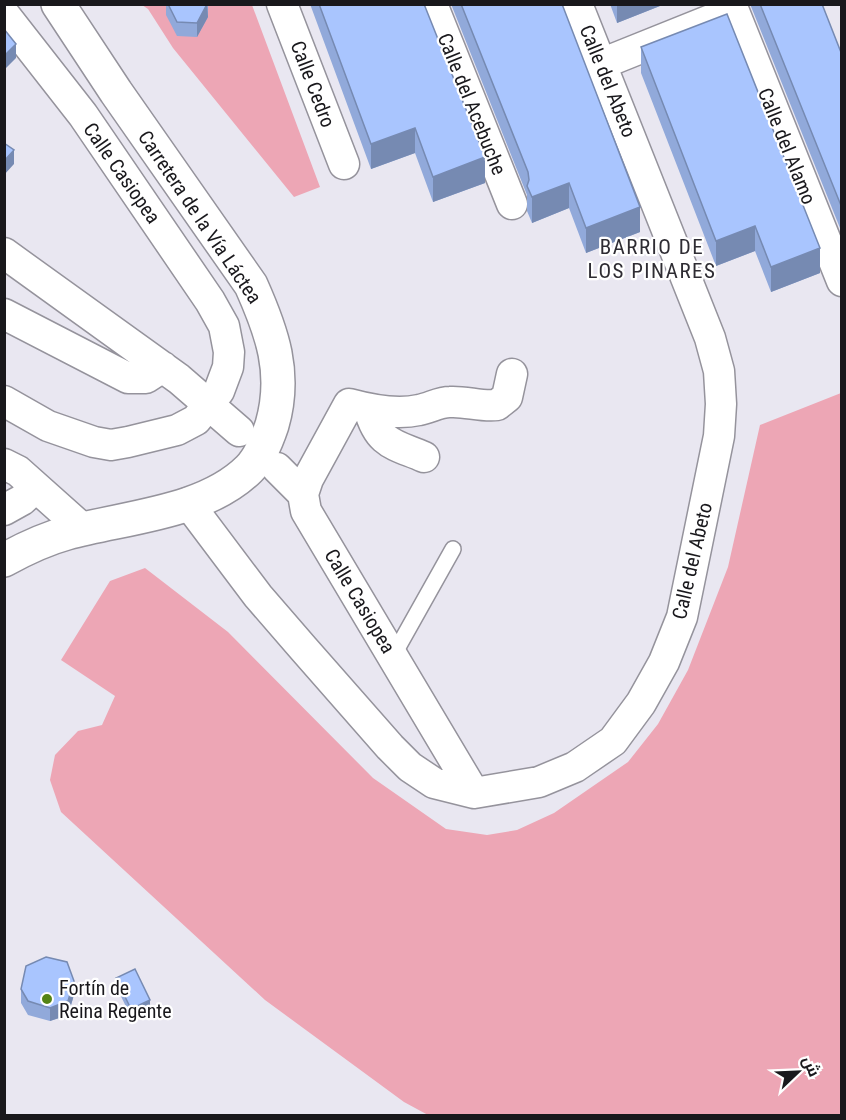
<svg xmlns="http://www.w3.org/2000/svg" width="846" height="1120" viewBox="0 0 846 1120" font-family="'Roboto Condensed',Cairo,sans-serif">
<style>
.green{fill:#eda6b5}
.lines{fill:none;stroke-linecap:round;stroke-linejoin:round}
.service-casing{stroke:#95939c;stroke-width:18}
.minor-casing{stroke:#95939c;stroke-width:33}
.tertiary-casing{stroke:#95939c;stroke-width:36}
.service{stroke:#fff;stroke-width:15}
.minor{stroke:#fff;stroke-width:30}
.tertiary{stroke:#fff;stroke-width:33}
.wall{fill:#91a9da}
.shaded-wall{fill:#768ab2}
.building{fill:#a9c5fe;stroke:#768ab2;stroke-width:1.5}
.poi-dot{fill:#548415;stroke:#fff;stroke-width:2}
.labels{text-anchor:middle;stroke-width:4.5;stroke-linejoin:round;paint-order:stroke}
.street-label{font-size:20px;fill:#19181c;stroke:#fff}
.poi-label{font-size:20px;fill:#19181c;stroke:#fff;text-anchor:start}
.neighbourhood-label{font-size:21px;letter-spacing:1.5px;fill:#2e2c33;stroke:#fff}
</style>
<rect width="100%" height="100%" fill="#e9e7f1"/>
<path class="green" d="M 142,5 L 252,5 L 320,187 L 294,197 L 173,48 L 148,9 Z
M 841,393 L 841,1115 L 428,1115 L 404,1102 L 265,1000 L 61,812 L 50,780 L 55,755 L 78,731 L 102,725 L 115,696 L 61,660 L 110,581 L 145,568 L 228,632 L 373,778 L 446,829 L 487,835 L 517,830 L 554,813 L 628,762 L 658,724 L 688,670 L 728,567 L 760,425 Z"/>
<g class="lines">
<g class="service-casing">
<path id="service" d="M 393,656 L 453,549"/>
</g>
<g class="minor-casing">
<path id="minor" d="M 282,4 L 344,164
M 432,4 L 512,204
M 731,4 L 842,281
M 4,14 L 83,115 L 210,301 L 224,326 L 229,352 L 228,367 L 219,391 L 196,420 L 177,430 L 128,442 L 111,445 L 94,442 L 48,426 L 4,401
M 601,64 L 733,11
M 4,253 L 179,379 L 239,431
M 4,314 L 128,378 L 146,378 L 163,367
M 369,409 C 379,445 394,444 424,457
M 4,464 L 18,471 L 83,529
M 277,468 L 303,494
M 188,503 L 258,596 L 303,648 L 390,747 L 410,767 L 434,783 L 474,793 L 539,782 L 575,767 L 613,741 L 641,703 L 664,662 L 682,617 L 719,436 L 721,404 L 719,371 L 710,338 L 577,4
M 4,510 L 22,500 L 36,487
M 474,793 L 306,511 L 303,494 L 308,479 L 349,404 C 371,410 396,415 419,410 C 430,408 439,402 450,402 C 466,401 481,407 497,405 L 507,397 L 512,374"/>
</g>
<g class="tertiary-casing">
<path id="tertiary" d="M 4,560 C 24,549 45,539 67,533 C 125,517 205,513 249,469 C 260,458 267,440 272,425 C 287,373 272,332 251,285 L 116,92 L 58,4"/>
</g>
<use href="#service" class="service"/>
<use href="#minor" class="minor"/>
<use href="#tertiary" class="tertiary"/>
</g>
<path class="wall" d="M 166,4 L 208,4 L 208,17 L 197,37 L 177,36 L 166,15 Z
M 310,4 L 424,4 L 485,183 L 433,202 L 415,153 L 371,169 Z
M 451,4 L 562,4 L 640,232 L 586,253 L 569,208 L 532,223 L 527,211 L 527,195 Z
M 610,4 L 665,4 L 617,23 Z
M 750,4 L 822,4 L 842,55 L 842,233 Z
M 641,47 L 820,273 L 771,292 L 755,251 L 716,266 L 641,73 Z
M 116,978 L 150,1007 L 131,1017 L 116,986 Z
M 21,989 L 74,995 L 68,1015 L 50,1021 L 28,1015 L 21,1003 Z"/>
<path class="shaded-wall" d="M 207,4 L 208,17 L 197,37 L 197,23 Z
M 617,4 L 665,4 L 617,23 Z
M 16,44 L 16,58 L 4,70 L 4,56 Z
M 415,128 L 415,153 L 371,169 L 371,144 Z
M 14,150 L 14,164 L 4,175 L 4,161 Z
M 485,157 L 485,183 L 433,202 L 433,177 Z
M 569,183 L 569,208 L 532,223 L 532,197 Z
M 640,207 L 640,232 L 586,253 L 586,228 Z
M 755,226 L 755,251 L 716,266 L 716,241 Z
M 820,248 L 820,273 L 771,292 L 771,267 Z
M 74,981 L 74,995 L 68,1015 L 50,1021 L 50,1008 Z
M 150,1000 L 150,1007 L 131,1017 L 131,1009 Z"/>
<path class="building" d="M 168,4 L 207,4 L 197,23 L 177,22 Z
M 319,4 L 424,4 L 485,157 L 433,177 L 415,128 L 371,144 Z
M 461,4 L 562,4 L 640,207 L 586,228 L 569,183 L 532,197 L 527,186 L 529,180 L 528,172 Z
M 760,4 L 822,4 L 842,55 L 842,208 Z
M 727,14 L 820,248 L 771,267 L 755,226 L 716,241 L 641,47 Z
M 4,29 L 16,44 L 4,56 Z
M 4,143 L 14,150 L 4,161 Z
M 46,957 L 67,962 L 74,981 L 68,1001 L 50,1008 L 28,1001 L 21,989 L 26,966 Z
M 135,969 L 150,1000 L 131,1009 L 116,978 Z"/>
<circle class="poi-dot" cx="47" cy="999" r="6"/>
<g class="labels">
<g class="street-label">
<text transform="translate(608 81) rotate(68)" y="7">Calle del Abeto</text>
<text transform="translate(313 84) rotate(69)" y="7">Calle Cedro</text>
<text transform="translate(472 104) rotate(68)" y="7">Calle del Acebuche</text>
<text transform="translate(787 146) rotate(68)" y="7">Calle del Alamo</text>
<text transform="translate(122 173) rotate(55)" y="7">Calle Casiopea</text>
<text transform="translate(200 217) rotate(56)" y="7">Carretera de la Vía Láctea</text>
<text transform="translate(692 561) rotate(-77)" y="7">Calle del Abeto</text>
<text transform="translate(360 601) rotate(59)" y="7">Calle Casiopea</text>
</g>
<g class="poi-label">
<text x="59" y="995">Fortín de<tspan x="59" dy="23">Reina Regente</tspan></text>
</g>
<g class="neighbourhood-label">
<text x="652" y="254">BARRIO DE<tspan x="652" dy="24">LOS PINARES</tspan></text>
</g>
</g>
<rect width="846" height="1120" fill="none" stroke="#19181c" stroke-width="12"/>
<g transform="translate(798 1072) rotate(67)" stroke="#ffffff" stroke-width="4.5" paint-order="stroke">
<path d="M0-4.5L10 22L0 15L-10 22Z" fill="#19181c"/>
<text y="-9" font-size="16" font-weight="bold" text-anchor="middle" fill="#19181c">ش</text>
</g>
</svg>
